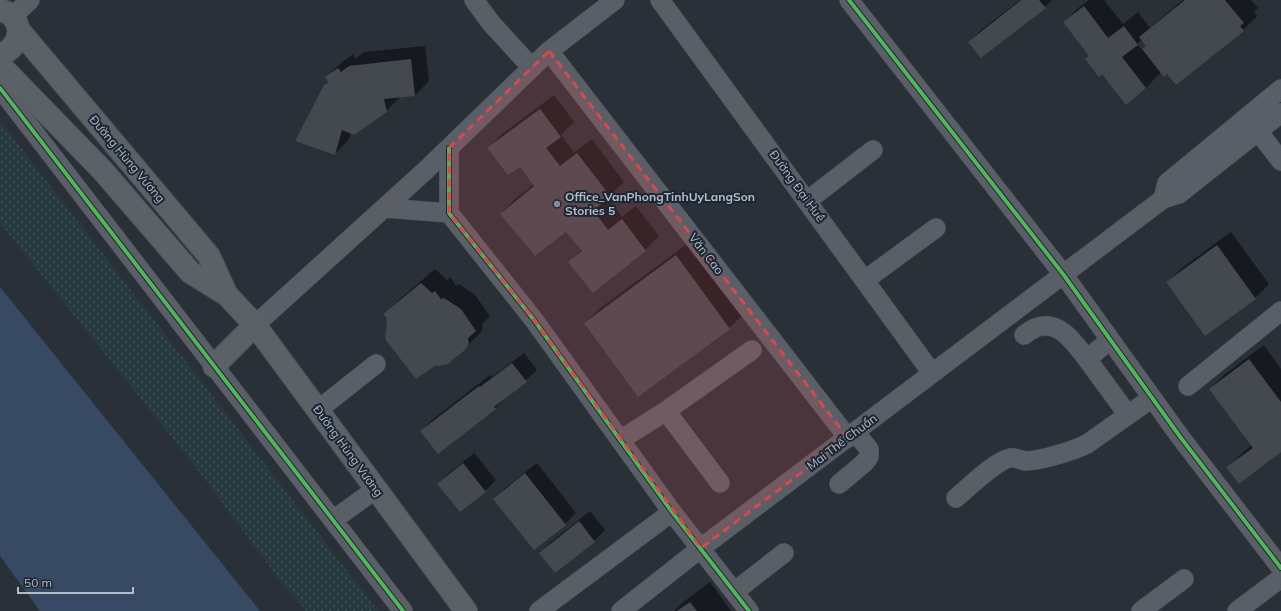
<svg xmlns="http://www.w3.org/2000/svg" width="1281" height="611" viewBox="0 0 1281 611" font-family="Mulish,sans-serif">
<style>
.park{fill:url(#park-dots)}
.water{fill:#384963}
.shadow{fill:#0007;fill-rule:evenodd}
.building{fill:#444950}
.lines{fill:none;stroke-linecap:round;stroke-linejoin:round}
.minor-casing{stroke:#484c53;stroke-width:20}
.major-casing{stroke:#484c55;stroke-width:24}
.minor{stroke:#5a5e66;stroke-width:19}
.major{stroke:#5c6168;stroke-width:22}
.cycleway-casing{stroke:#1d2633;stroke-width:6}
.cycleway{stroke:#56b35d;stroke-width:4}
.marked{fill:#ce4d50;fill-opacity:0.2;stroke:#ce4d50;stroke-width:3;stroke-dasharray:8 5;stroke-linejoin:round}
.poi-dot{fill:#848b96;stroke:#1d2633;stroke-width:1.5}
.labels{text-anchor:middle;stroke-width:4;stroke-linejoin:round;paint-order:stroke}
.street-label{font-size:12px;fill:#b4bcc9;stroke:#1d2633}
.poi-label{font-size:12px;font-weight:bold;fill:#b4bcc9;stroke:#1d2633;text-anchor:start}
</style>
<defs>
<pattern id="park-dots" width="8" height="8" patternUnits="userSpaceOnUse"><rect width="8" height="8" fill="#273a3e"/><path d="M2 2h.1M6 6h.1" fill="none" stroke="#445559" stroke-width="1.8" stroke-linecap="round"/></pattern>
</defs>
<rect width="100%" height="100%" fill="#2a3038"/>
<path class="park" d="M 0,121 L 164,333 L 378,611 L 306,611 L 281,582 L 191,461 L 0,223 Z"/>
<path class="water" d="M 0,287 L 260,611 L 40,611 L 0,556 Z"/>
<path class="shadow" d="M 1020,0 L 1052,0 L 1045,7 L 969,42 L 980,31 Z
M 1089,0 L 1104,0 L 1123,24 L 1138,12 L 1150,28 L 1183,0 L 1251,0 L 1258,8 L 1254,12 L 1257,16 L 1243,30 L 1168,73 L 1161,72 L 1146,88 L 1126,103 L 1064,22 L 1078,8 ZM 1142,39 L 1147,46 L 1142,50 L 1137,44 Z
M 425,46 L 429,81 L 415,95 L 401,96 L 386,111 L 351,133 L 349,139 L 335,154 L 324,85 L 328,81 L 326,77 L 341,63 L 353,54 L 355,59 L 364,52 Z
M 554,95 L 574,122 L 561,135 L 574,152 L 592,139 L 624,182 L 608,197 L 622,217 L 636,206 L 659,236 L 645,250 L 569,262 L 582,250 L 566,230 L 501,214 L 515,199 L 534,184 L 520,166 L 488,148 L 502,134 Z
M 1231,232 L 1269,284 L 1255,298 L 1167,282 L 1182,268 Z
M 691,241 L 744,314 L 729,328 L 638,395 L 585,323 L 599,309 Z
M 435,269 L 447,280 L 450,277 L 456,286 L 459,284 L 475,295 L 490,316 L 482,324 L 483,328 L 480,333 L 465,348 L 388,321 L 387,317 L 384,314 L 399,300 Z
M 1264,345 L 1281,369 L 1281,451 L 1228,467 L 1242,453 L 1252,445 L 1210,389 L 1224,375 Z
M 524,353 L 537,370 L 495,408 L 421,431 L 432,420 L 490,375 L 492,377 Z
M 474,453 L 496,480 L 485,491 L 438,484 L 449,473 Z
M 537,463 L 576,513 L 565,524 L 534,549 L 494,499 L 505,488 Z
M 590,511 L 605,530 L 594,541 L 540,553 L 551,542 Z
M 710,582 L 731,611 L 674,611 L 682,603 Z"/>
<path class="building" d="M 1021,0 L 1039,0 L 1046,8 L 981,58 L 968,42 Z
M 1185,0 L 1225,0 L 1244,23 L 1240,26 L 1244,31 L 1176,85 L 1167,74 L 1164,77 L 1142,49 L 1146,46 L 1139,37 Z
M 1084,6 L 1108,38 L 1124,26 L 1138,45 L 1122,57 L 1146,88 L 1126,105 L 1102,74 L 1099,77 L 1085,59 L 1089,56 L 1063,22 Z
M 411,59 L 415,96 L 384,99 L 387,112 L 354,135 L 342,130 L 335,155 L 295,141 L 324,85 L 328,82 L 325,77 L 338,68 L 341,72 L 349,66 Z
M 540,109 L 561,137 L 546,148 L 560,166 L 577,153 L 611,197 L 593,210 L 608,230 L 622,219 L 646,251 L 593,293 L 568,262 L 582,251 L 566,232 L 535,256 L 500,214 L 534,186 L 520,167 L 508,175 L 487,148 Z
M 1217,245 L 1256,299 L 1205,336 L 1166,282 Z
M 676,255 L 730,329 L 638,397 L 584,323 Z
M 421,283 L 432,293 L 435,291 L 441,299 L 444,298 L 461,309 L 476,331 L 468,338 L 469,343 L 466,349 L 449,363 L 446,365 L 435,366 L 416,379 L 385,339 L 387,322 L 386,317 L 383,314 Z
M 1249,359 L 1281,402 L 1281,452 L 1239,484 L 1226,467 L 1253,448 L 1209,389 Z
M 512,363 L 527,382 L 494,407 L 496,409 L 438,454 L 420,431 L 479,386 L 480,387 Z
M 463,463 L 486,492 L 460,512 L 437,484 Z
M 525,473 L 566,525 L 534,550 L 493,499 Z
M 579,521 L 595,542 L 555,573 L 539,553 Z
M 690,602 L 697,611 L 677,611 Z"/>
<g class="lines">
<g class="minor-casing">
<path id="minor" d="M 474,0 L 491,23 L 532,68
M 660,0 L 932,373
M 849,0 L 1063,274 L 1181,438 L 1281,568
M 12,17 L 30,0
M 549,51 L 848,438
M 0,88 L 403,611
M 1250,121 L 1281,161
M 449,148 L 449,213 L 534,320 L 672,512 L 749,611
M 1163,199 L 1167,183 L 1281,89
M 807,201 L 873,150
M 385,208 L 449,213
M 865,280 L 936,228
M 255,325 L 426,170 L 549,51 L 615,0
M 1024,335 C 1028,332 1031,330 1035,328 C 1059,318 1075,344 1087,359
M 1110,340 L 1087,359 L 1128,415
M 1188,386 L 1281,311
M 318,410 L 376,364
M 666,411 L 720,483
M 620,440 L 666,411 L 752,350
M 839,484 L 864,463 L 869,457 L 869,449 L 855,432
M 956,498 C 968,488 995,461 1010,458 C 1015,457 1020,460 1025,461 C 1040,461 1073,451 1087,444 L 1152,398
M 333,520 L 376,489
M 734,592 L 784,553
M 539,611 L 672,512
M 621,611 L 701,548 L 1163,199 L 1179,194 L 1281,113
M 1141,611 L 1184,579
M 1237,611 L 1281,578"/>
</g>
<g class="major-casing">
<path id="major" d="M 0,10 C 25,16 24,46 0,55
M 18,29 L 209,256 L 227,295
M 0,65 L 103,171 L 190,272 L 227,295 L 255,325 L 466,611
M 214,366 L 255,325"/>
</g>
<use href="#minor" class="minor"/>
<use href="#major" class="major"/>
<g class="cycleway-casing">
<path id="cycleway" d="M 849,0 L 1063,274 L 1181,438 L 1281,568
M 0,88 L 403,611
M 449,148 L 449,213 L 534,320 L 672,512 L 749,611"/>
</g>
<use href="#cycleway" class="cycleway"/>
</g>
<path class="marked" d="M 549,51 L 848,438 L 701,548 L 534,320 L 449,213 L 449,148 Z"/>
<circle class="poi-dot" cx="557" cy="204" r="4"/>
<g class="labels">
<g class="street-label">
<text transform="translate(127 159) rotate(50)" y="4">Đường Hùng Vương</text>
<text transform="translate(797 186) rotate(54)" y="4">Đường Đại Huề</text>
<text transform="translate(706 254) rotate(52)" y="4">Văn Cao</text>
<text transform="translate(842 442) rotate(-37)" y="4">Mai Thế Chuẩn</text>
<text transform="translate(348 451) rotate(54)" y="4">Đường Hùng Vương</text>
</g>
<g class="poi-label">
<text x="565" y="201">Office_VanPhongTinhUyLangSon<tspan x="565" dy="14">Stories 5</tspan></text>
</g>
</g>
<path d="M18 587v6h115v-6" fill="none" stroke="#b4bcc9" stroke-width="2"/>
<text x="24" y="587" font-size="12" fill="#b4bcc9" stroke="#1d2633" stroke-width="3" paint-order="stroke">50 m</text>
</svg>
